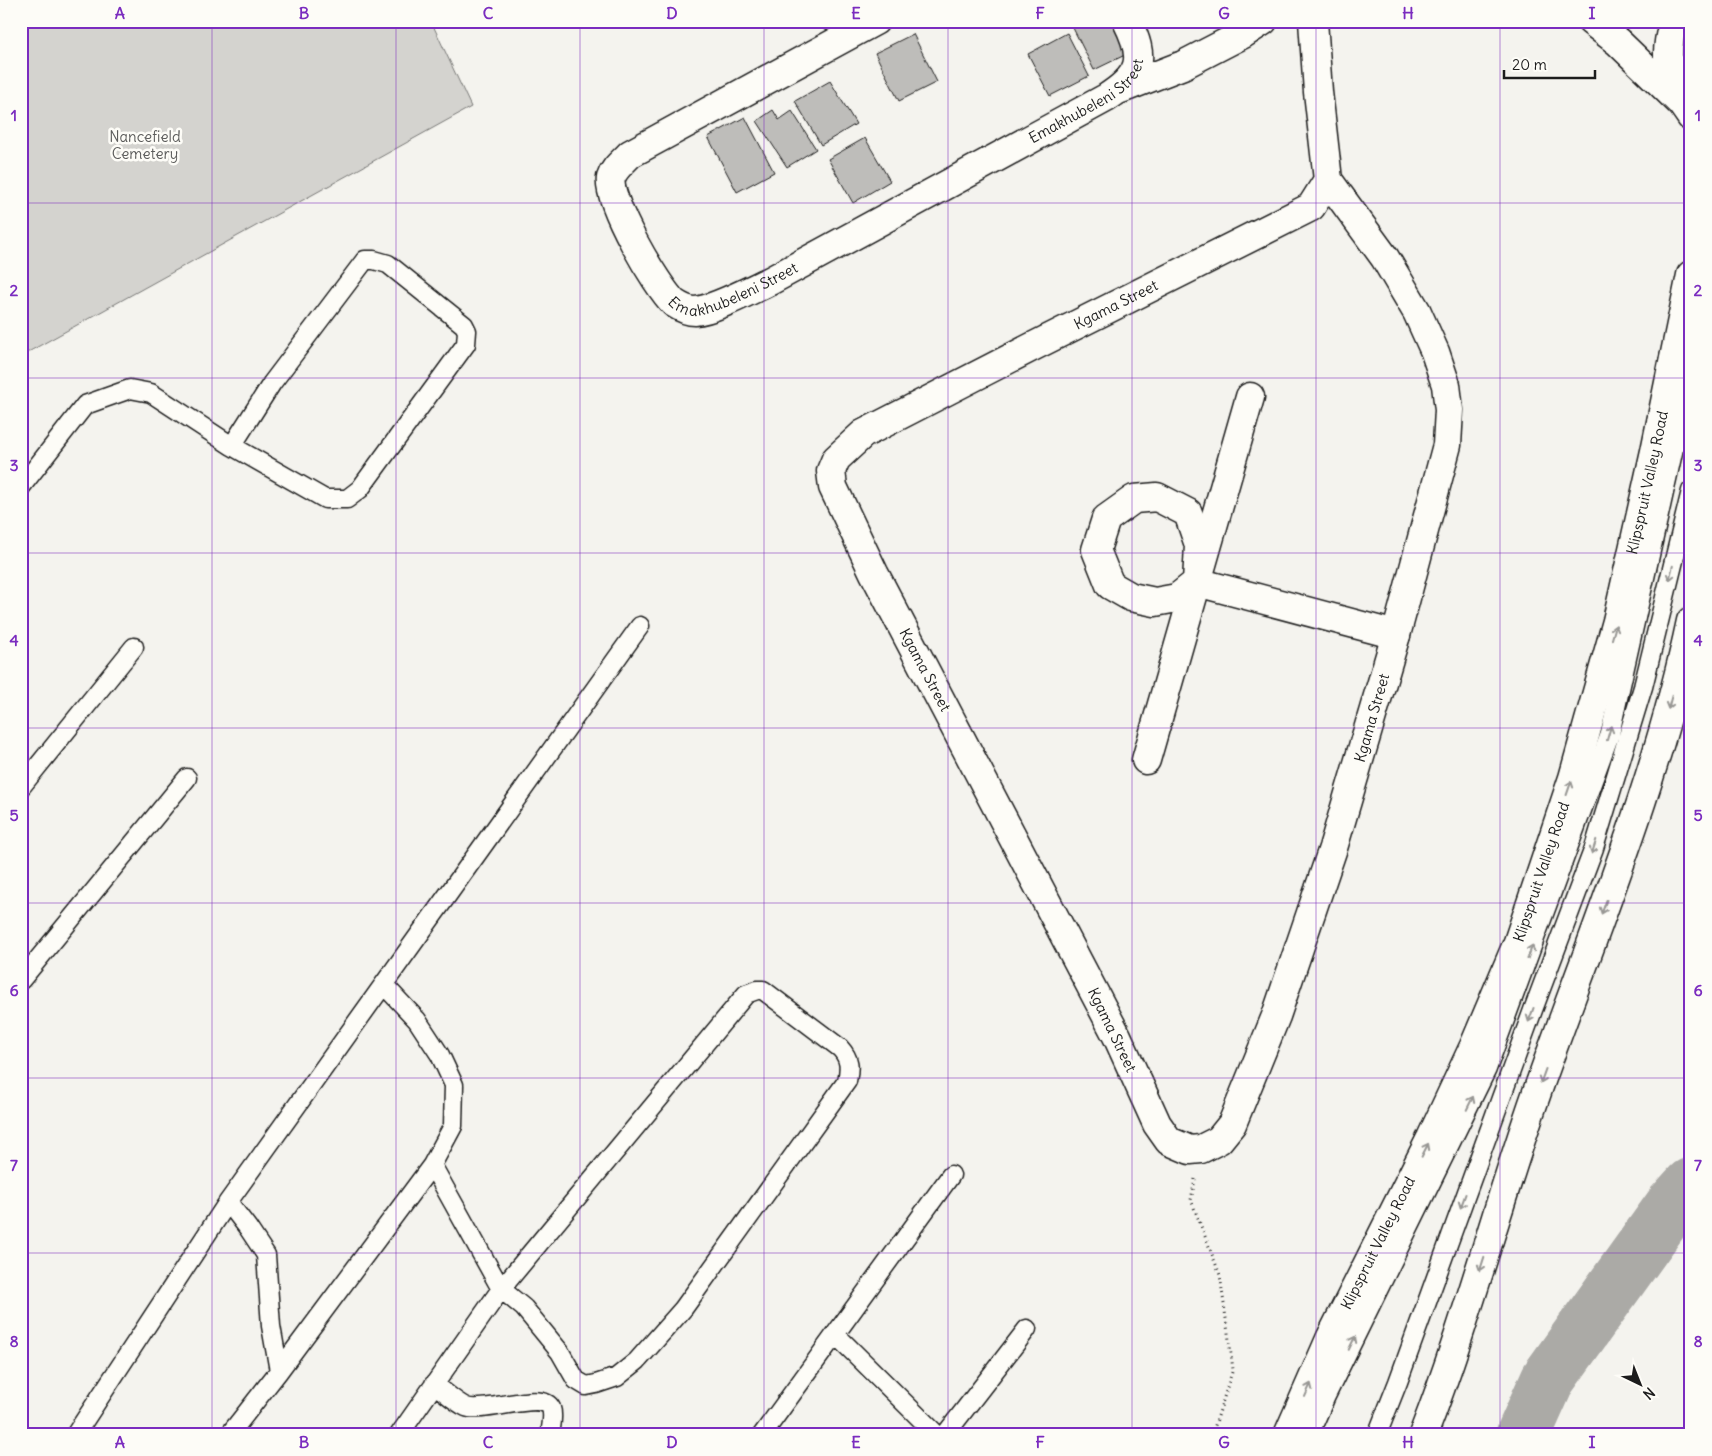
<svg xmlns="http://www.w3.org/2000/svg" width="1712" height="1456" viewBox="0 0 1712 1456" font-family="Delius,sans-serif">
<style>
.green{fill:#d4d3cf;stroke:#787876}
.lines{fill:none;stroke-linecap:round;stroke-linejoin:round}
.river{stroke:#abaaa6;stroke-width:55}
.building{fill:#bebdba;stroke:#1c1c1c}
.service-casing{stroke:#1c1c1c;stroke-width:21}
.minor-casing{stroke:#1c1c1c;stroke-width:31}
.secondary-casing{stroke:#1c1c1c;stroke-width:31}
.path{stroke:#1c1c1c;stroke-width:3;stroke-dasharray:1 4;stroke-linecap:butt}
.service{stroke:#fdfcf7;stroke-width:18}
.minor{stroke:#fdfcf7;stroke-width:28}
.secondary{stroke:#fdfcf7;stroke-width:28}
.oneway{stroke:#989794}
.grid{fill:none;stroke:#7b2cbf;stroke-width:1;stroke-opacity:0.55}
.labels{text-anchor:middle;stroke-width:5;stroke-linejoin:round;paint-order:stroke}
.street-label{font-size:15px;fill:#1c1c1c;stroke:#fdfcf7}
.park-label{font-size:15px;fill:#5c5c5b;stroke:#fdfcf7}
.neatline{fill:none;stroke:#7b2cbf;stroke-width:2}
.grid-label{font-size:16px;text-anchor:middle;font-weight:bold;fill:#7b2cbf}
</style>
<rect width="100%" height="100%" fill="#f4f3ee"/>
<filter id="ink" filterUnits="userSpaceOnUse"><feTurbulence type="fractalNoise" baseFrequency=".02" numOctaves="2"/><feDisplacementMap in="SourceGraphic" scale="10" xChannelSelector="R" yChannelSelector="G"/><feConvolveMatrix kernelMatrix="1 2 1 2 8 2 1 2 1" color-interpolation-filters="sRGB"/></filter>
<g filter="url(#ink)">
<path class="green" d="M 21,21 L 431,21 L 471,107 L 21,356 Z"/>
<g class="lines">
<path class="river" d="M 1523,1435 L 1548,1379 L 1672,1206 L 1691,1185"/>
</g>
<path class="building" d="M 1086,21 L 1114,21 L 1129,53 L 1094,70 L 1073,28 Z
M 1067,33 L 1089,76 L 1050,96 L 1028,54 Z
M 913,34 L 937,82 L 899,101 L 875,53 Z
M 830,81 L 856,124 L 821,145 L 795,101 Z
M 773,110 L 779,120 L 792,111 L 816,149 L 787,167 L 757,121 Z
M 745,117 L 774,172 L 737,192 L 708,137 Z
M 865,138 L 890,181 L 853,203 L 828,159 Z"/>
<g class="lines">
<g class="service-casing">
<path id="service" d="M 21,487 L 85,405 L 130,389 L 151,393 L 232,446 L 325,499 L 347,499 L 360,489 L 466,344 L 467,331 L 464,325 L 388,264 L 374,260 L 365,260 L 272,383 L 232,446
M 21,787 L 134,647
M 21,980 L 187,778
M 384,985 L 417,1020 L 440,1055 L 454,1085 L 453,1126 L 432,1165 L 501,1289 L 524,1308 L 560,1352 L 576,1380 L 586,1386 L 596,1384 L 617,1377 L 637,1361 L 683,1309 L 847,1081 C 850,1067 850,1059 840,1048 L 763,990 L 757,990 L 746,994 L 501,1289 L 399,1435
M 228,1202 L 248,1228 L 266,1255 L 271,1326 L 279,1371 L 229,1435
M 836,1335 L 937,1435
M 279,1371 L 432,1165
M 434,1384 C 444,1391 455,1402 466,1407 C 484,1414 543,1390 551,1408 C 554,1416 551,1427 550,1435
M 75,1435 L 228,1202 L 640,626
M 762,1435 L 951,1175
M 945,1435 L 1027,1329
M 1309,1435 L 1326,1396 L 1487,1069 L 1610,734 L 1691,372
M 1377,1435 L 1398,1382 L 1533,1010 L 1594,848 L 1643,687 L 1691,491"/>
</g>
<g class="minor-casing">
<g id="minor">
<path id="s1" d="M 875,21 L 630,154 C 624,161 614,168 611,178 C 606,200 657,287 674,303 C 680,307 688,311 695,311 C 714,310 752,289 770,281 L 1106,98 C 1142,75 1146,59 1127,21"/>
<path id="s2" d="M 1313,21 L 1318,92 L 1328,180 L 1385,258 L 1417,312 L 1435,352 L 1446,385 L 1449,410 L 1447,445 L 1396,635 L 1333,848 L 1276,1016 L 1232,1124 L 1219,1140 L 1201,1149 L 1190,1150 L 1169,1141 L 1157,1124 L 1117,1036 L 874,573 L 833,487 L 831,471 L 836,459 L 863,434 L 1034,346 L 1311,207 L 1328,180"/>
<path d="M 1591,21 L 1618,42 L 1680,102"/>
<path d="M 1121,89 L 1183,65 L 1243,34 L 1263,21"/>
<path d="M 1157,497 L 1188,513 L 1199,545 L 1197,582 L 1177,598 L 1155,602 L 1131,597 L 1110,585 L 1096,550 L 1106,519 L 1134,499 Z"/>
<path d="M 1197,582 L 1396,635"/>
<path d="M 1146,760 L 1250,397"/>
</g>
</g>
<g class="secondary-casing">
<g id="secondary">
<path d="M 1674,21 C 1662,57 1668,87 1691,117"/>
<path id="s3" d="M 1288,1435 L 1331,1337 L 1431,1138 L 1474,1046 L 1518,942 L 1573,778 L 1617,621 L 1655,451 L 1691,275"/>
<path d="M 1423,1435 C 1467,1322 1497,1206 1537,1092 C 1592,936 1657,783 1691,621"/>
</g>
</g>
<path class="path" d="M 1195,1179 L 1191,1200 L 1220,1275 L 1233,1369 L 1212,1435"/>
<use href="#service" class="service"/>
<use href="#minor" class="minor"/>
<use href="#secondary" class="secondary"/>
</g>
<defs><path id="oneway-shaft" d="M-6 0H5M1.5-3L5.5 0L1.5 3" fill="none" stroke-width="1.6" stroke-linecap="round" stroke-linejoin="round" transform="scale(1.25)"/></defs>
<g class="oneway">
<use href="#oneway-shaft" transform="translate(1671 573) rotate(104)"/>
<use href="#oneway-shaft" transform="translate(1614 632) rotate(-74)"/>
<use href="#oneway-shaft" transform="translate(1670 702) rotate(105)"/>
<use href="#oneway-shaft" transform="translate(1609 733) rotate(-74)"/>
<use href="#oneway-shaft" transform="translate(1569 788) rotate(-71)"/>
<use href="#oneway-shaft" transform="translate(1594 847) rotate(108)"/>
<use href="#oneway-shaft" transform="translate(1604 907) rotate(110)"/>
<use href="#oneway-shaft" transform="translate(1530 952) rotate(-70)"/>
<use href="#oneway-shaft" transform="translate(1531 1015) rotate(110)"/>
<use href="#oneway-shaft" transform="translate(1543 1076) rotate(110)"/>
<use href="#oneway-shaft" transform="translate(1470 1103) rotate(-64)"/>
<use href="#oneway-shaft" transform="translate(1425 1150) rotate(-63)"/>
<use href="#oneway-shaft" transform="translate(1463 1201) rotate(110)"/>
<use href="#oneway-shaft" transform="translate(1482 1264) rotate(108)"/>
<use href="#oneway-shaft" transform="translate(1352 1343) rotate(-64)"/>
<use href="#oneway-shaft" transform="translate(1308 1390) rotate(-66)"/>
</g>
</g>
<path class="grid" d="M 212,21 L 212,1435M 396,21 L 396,1435M 580,21 L 580,1435M 764,21 L 764,1435M 948,21 L 948,1435M 1132,21 L 1132,1435M 1316,21 L 1316,1435M 1500,21 L 1500,1435M 21,203 L 1691,203M 21,378 L 1691,378M 21,553 L 1691,553M 21,728 L 1691,728M 21,903 L 1691,903M 21,1078 L 1691,1078M 21,1253 L 1691,1253"/>
<g class="labels">
<g class="street-label">
<text dy="5" stroke="none"><textPath href="#s1" startOffset="921">Emakhubeleni Street</textPath></text>
<text dy="5" stroke="none"><textPath href="#s1" startOffset="516">Emakhubeleni Street</textPath></text>
<text dy="5" stroke="none"><textPath href="#s2" startOffset="2331">Kgama Street</textPath></text>
<text dy="5" stroke="none"><textPath href="#s3" startOffset="1022">Klipspruit Valley Road</textPath></text>
<text transform="translate(925 670) rotate(62)" y="5">Kgama Street</text>
<text transform="translate(1372 718) rotate(-74)" y="5">Kgama Street</text>
<text dy="5" stroke="none"><textPath href="#s3" startOffset="618">Klipspruit Valley Road</textPath></text>
<text transform="translate(1112 1030) rotate(64)" y="5">Kgama Street</text>
<text dy="5" stroke="none"><textPath href="#s3" startOffset="212">Klipspruit Valley Road</textPath></text>
</g>
<g class="park-label">
<text x="145" y="142">Nancefield<tspan x="145" dy="17">Cemetery</tspan></text>
</g>
</g>
<rect width="1712" height="1456" fill="none" stroke="#fdfcf7" stroke-width="55"/>
<g transform="translate(1640 1384) rotate(137)" stroke="#fdfcf7" stroke-width="4" paint-order="stroke">
<path d="M0-4L9 19L0 12L-9 19Z" fill="#1c1c1c"/>
<text y="-8" font-size="14" font-weight="bold" text-anchor="middle" fill="#1c1c1c">N</text>
</g>
<path d="M1504 70v8h91v-8" fill="none" stroke="#1c1c1c" stroke-width="2.5"/>
<text x="1512" y="70" font-size="15" fill="#1c1c1c" stroke="#fdfcf7" stroke-width="4" paint-order="stroke">20 m</text>
<rect x="28" y="28" width="1656" height="1400" class="neatline"/>
<g class="grid-label">
<text x="120" y="19">A</text>
<text x="304" y="19">B</text>
<text x="488" y="19">C</text>
<text x="672" y="19">D</text>
<text x="856" y="19">E</text>
<text x="1040" y="19">F</text>
<text x="1224" y="19">G</text>
<text x="1408" y="19">H</text>
<text x="1592" y="19">I</text>
<text x="14" y="121">1</text>
<text x="1698" y="121">1</text>
<text x="14" y="296">2</text>
<text x="1698" y="296">2</text>
<text x="14" y="471">3</text>
<text x="1698" y="471">3</text>
<text x="14" y="646">4</text>
<text x="1698" y="646">4</text>
<text x="14" y="821">5</text>
<text x="1698" y="821">5</text>
<text x="14" y="996">6</text>
<text x="1698" y="996">6</text>
<text x="14" y="1171">7</text>
<text x="1698" y="1171">7</text>
<text x="14" y="1347">8</text>
<text x="1698" y="1347">8</text>
<text x="120" y="1448">A</text>
<text x="304" y="1448">B</text>
<text x="488" y="1448">C</text>
<text x="672" y="1448">D</text>
<text x="856" y="1448">E</text>
<text x="1040" y="1448">F</text>
<text x="1224" y="1448">G</text>
<text x="1408" y="1448">H</text>
<text x="1592" y="1448">I</text>
</g>
</svg>
